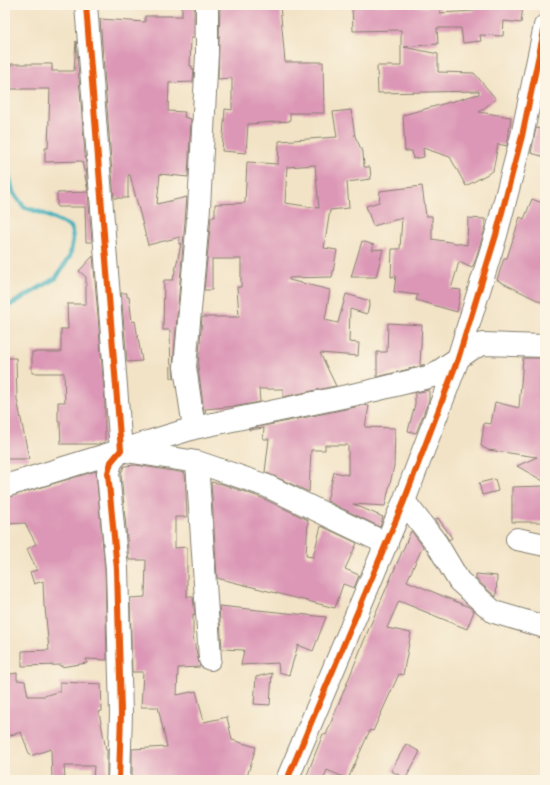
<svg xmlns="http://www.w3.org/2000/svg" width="550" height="785" viewBox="0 0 550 785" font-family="'Sorts Mill Goudy',serif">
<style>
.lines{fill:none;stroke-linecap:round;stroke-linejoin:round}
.stream{stroke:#42b1be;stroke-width:4.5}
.building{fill:#dc97b6;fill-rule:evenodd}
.minor-casing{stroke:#878071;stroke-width:24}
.minor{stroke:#fff;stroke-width:22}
.cycleway-casing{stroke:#fcf5e5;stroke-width:8}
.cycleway{stroke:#e8590c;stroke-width:6}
</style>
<rect width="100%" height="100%" fill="#fcf5e5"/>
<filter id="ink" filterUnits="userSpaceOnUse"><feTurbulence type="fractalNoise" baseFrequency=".025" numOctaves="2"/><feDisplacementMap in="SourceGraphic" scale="8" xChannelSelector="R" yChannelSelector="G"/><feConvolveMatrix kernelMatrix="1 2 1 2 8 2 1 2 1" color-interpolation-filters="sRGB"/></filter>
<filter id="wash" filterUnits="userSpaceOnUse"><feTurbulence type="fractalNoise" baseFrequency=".012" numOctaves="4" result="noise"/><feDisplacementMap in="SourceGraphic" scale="16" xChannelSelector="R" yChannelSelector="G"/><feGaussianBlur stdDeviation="0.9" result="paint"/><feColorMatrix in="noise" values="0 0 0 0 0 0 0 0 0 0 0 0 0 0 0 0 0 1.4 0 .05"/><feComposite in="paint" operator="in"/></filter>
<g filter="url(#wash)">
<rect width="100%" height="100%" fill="#f2e3c6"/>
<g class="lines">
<path class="stream" d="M 5,154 L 6,164 L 13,192 L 24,207 L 42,213 L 71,227 L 73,239 L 70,256 L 56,278 L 5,308"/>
</g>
<g id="blocks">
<path class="building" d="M 182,5 L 194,5 L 194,38 L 191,38 L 190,66 L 192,66 L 192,69 L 194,69 L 193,81 L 193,82 L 169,83 L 168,111 L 185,112 L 184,117 L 191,119 L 188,177 L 160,174 L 157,204 L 187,197 L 173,366 L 174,378 L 171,378 L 170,330 L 163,330 L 164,280 L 173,280 L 181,244 L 179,244 L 180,237 L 148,245 L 130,175 L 128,175 L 128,198 L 114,198 L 100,19 L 145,22 L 145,16 L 182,16 Z
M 220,5 L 257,5 L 258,7 L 280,5 L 285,62 L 323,62 L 324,113 L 290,113 L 290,121 L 248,124 L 246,153 L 222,151 L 225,109 L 232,110 L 232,78 L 218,79 Z
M 352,5 L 401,5 L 427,7 L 427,5 L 440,5 L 440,13 L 474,11 L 475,5 L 523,5 L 521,23 L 504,21 L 503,36 L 480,35 L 481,41 L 463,43 L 461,28 L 437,28 L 438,44 L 404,47 L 438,54 L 438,72 L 474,73 L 496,99 L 479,112 L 511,117 L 507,146 L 498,144 L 493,171 L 466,186 L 450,157 L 423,148 L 424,157 L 413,159 L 412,151 L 405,151 L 403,115 L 479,94 L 479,91 L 378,93 L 377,66 L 401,66 L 401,30 L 353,31 Z
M 76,41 L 88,191 L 82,161 L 45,162 L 45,148 L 48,148 L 50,89 L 11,89 L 11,64 L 52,64 L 52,71 L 74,71 Z
M 351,110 L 355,136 L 363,153 L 364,167 L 370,167 L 371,179 L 347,182 L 349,208 L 330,210 L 324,248 L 337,250 L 332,277 L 289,278 L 289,280 L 330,290 L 325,320 L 338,323 L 346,294 L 370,301 L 367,314 L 350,309 L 349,342 L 359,343 L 358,356 L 320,353 L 336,386 L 283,397 L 283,389 L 259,389 L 260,402 L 238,406 L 205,409 L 206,413 L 204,413 L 198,367 L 202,317 L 239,317 L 237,287 L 241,287 L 241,259 L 212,259 L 212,290 L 204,290 L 211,217 L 215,217 L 215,204 L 245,203 L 247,162 L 278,164 L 279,141 L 337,137 L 333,112 ZM 315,165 L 319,208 L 285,203 L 287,167 Z
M 536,128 L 545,130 L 545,157 L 531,153 Z
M 422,186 L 426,216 L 432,216 L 432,239 L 467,245 L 468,218 L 485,219 L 484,232 L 475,261 L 472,268 L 459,262 L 451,289 L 461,290 L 457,312 L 416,300 L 418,295 L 394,292 L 396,276 L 391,277 L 392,249 L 400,249 L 402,218 L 373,226 L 366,206 L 379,202 L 380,191 Z
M 88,192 L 92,242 L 86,242 L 85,207 L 57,207 L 57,193 Z
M 532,199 L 545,204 L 545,304 L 497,280 L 504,258 L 507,258 L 520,217 L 524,219 Z
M 362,241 L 374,245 L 372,250 L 383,249 L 376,277 L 351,277 Z
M 93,256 L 105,401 L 105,442 L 99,444 L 61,444 L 60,422 L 58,422 L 58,402 L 65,402 L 64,373 L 32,373 L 32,352 L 61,352 L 61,329 L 68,329 L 67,304 L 86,304 L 86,277 L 79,271 Z
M 121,293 L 127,293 L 127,297 L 129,297 L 132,322 L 135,321 L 142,361 L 127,362 Z
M 388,323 L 422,325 L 420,365 L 425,365 L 377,377 L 377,352 L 387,352 Z
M 5,358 L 16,358 L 17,399 L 29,459 L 5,459 Z
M 523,358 L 545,358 L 545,482 L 517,466 L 537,457 L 488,450 L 481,446 L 484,423 L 491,424 L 495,402 L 519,408 Z
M 429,390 L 429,400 L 416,433 L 408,431 L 415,404 L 415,393 Z
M 365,405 L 369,406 L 365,427 L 395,428 L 394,466 L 385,506 L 353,504 L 383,517 L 380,527 L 327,501 L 334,472 L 348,475 L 348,445 L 325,445 L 325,450 L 311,450 L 309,492 L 265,472 L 269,439 L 263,439 L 264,428 L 249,430 L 249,429 Z
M 136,465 L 185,473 L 187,517 L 175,517 L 175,548 L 187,547 L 187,597 L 193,597 L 195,615 L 193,614 L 193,637 L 200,667 L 178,668 L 177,695 L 196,691 L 204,722 L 227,717 L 232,740 L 256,747 L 246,780 L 132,780 L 132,749 L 167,747 L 158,707 L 141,707 L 143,672 L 132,672 L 130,598 L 145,597 L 146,560 L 129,560 L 121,474 L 124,466 Z
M 96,471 L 105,570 L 107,660 L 86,659 L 87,663 L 61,667 L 61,665 L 22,666 L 22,651 L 49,650 L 45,607 L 44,607 L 43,581 L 34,584 L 30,572 L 37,570 L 27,549 L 36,544 L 25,523 L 7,524 L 5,519 L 5,498 Z
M 495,479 L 498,491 L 482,495 L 479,483 Z
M 211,482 L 222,484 L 262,498 L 308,520 L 306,556 L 313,557 L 321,526 L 357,543 L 345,569 L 359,575 L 354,588 L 343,584 L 335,608 L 217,578 Z
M 545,486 L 545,522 L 512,522 L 512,487 Z
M 438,518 L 452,538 L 449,540 L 435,520 Z
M 411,531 L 423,546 L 407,581 L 469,607 L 474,611 L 467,629 L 399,601 L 387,628 L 411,633 L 403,675 L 399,674 L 373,731 L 370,730 L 348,779 L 327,770 L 323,780 L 305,780 L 323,734 L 326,735 L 370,626 Z
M 476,574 L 497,576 L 496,597 L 476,579 Z
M 219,606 L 326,617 L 313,651 L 298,645 L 289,675 L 279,672 L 278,663 L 241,665 L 244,650 L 222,649 Z
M 17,673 L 17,680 L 25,681 L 28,696 L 44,696 L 60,691 L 60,682 L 101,684 L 102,711 L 99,712 L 106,750 L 107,750 L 107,780 L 93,780 L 94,766 L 64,766 L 65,778 L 52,778 L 51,749 L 30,756 L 21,732 L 5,737 L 5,675 Z
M 272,673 L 270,705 L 254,704 L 256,677 Z
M 406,744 L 420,752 L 406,778 L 391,771 Z"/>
</g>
</g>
<g filter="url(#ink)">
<use href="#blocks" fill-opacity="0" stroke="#878071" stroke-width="1"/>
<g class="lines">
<g class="minor-casing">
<path id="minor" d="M 86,5 L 121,450 L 111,462 L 108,473 L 117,569 L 121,713 L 119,780
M 194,428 L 185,367 L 199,208 L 207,54 L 207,5
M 126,451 L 197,462 L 267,486 L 387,544
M 197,462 L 210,659
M 5,486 L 194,428 L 371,391 L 432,376 L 473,348 L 483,344 L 545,346
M 404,501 L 437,544 L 459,581 L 494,612 L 545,627
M 517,539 L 545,545
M 287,780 L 404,501 L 458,359 L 496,235 L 522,136 L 545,26"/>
</g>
<use href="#minor" class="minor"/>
<g class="cycleway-casing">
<path id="cycleway" d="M 86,5 L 121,450 L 111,462 L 108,473 L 117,569 L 121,713 L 119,780
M 287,780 L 404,501 L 458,359 L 496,235 L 522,136 L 545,26"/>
</g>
<use href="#cycleway" class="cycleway"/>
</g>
</g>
<rect width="550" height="785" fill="none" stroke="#fcf5e5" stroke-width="20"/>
</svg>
